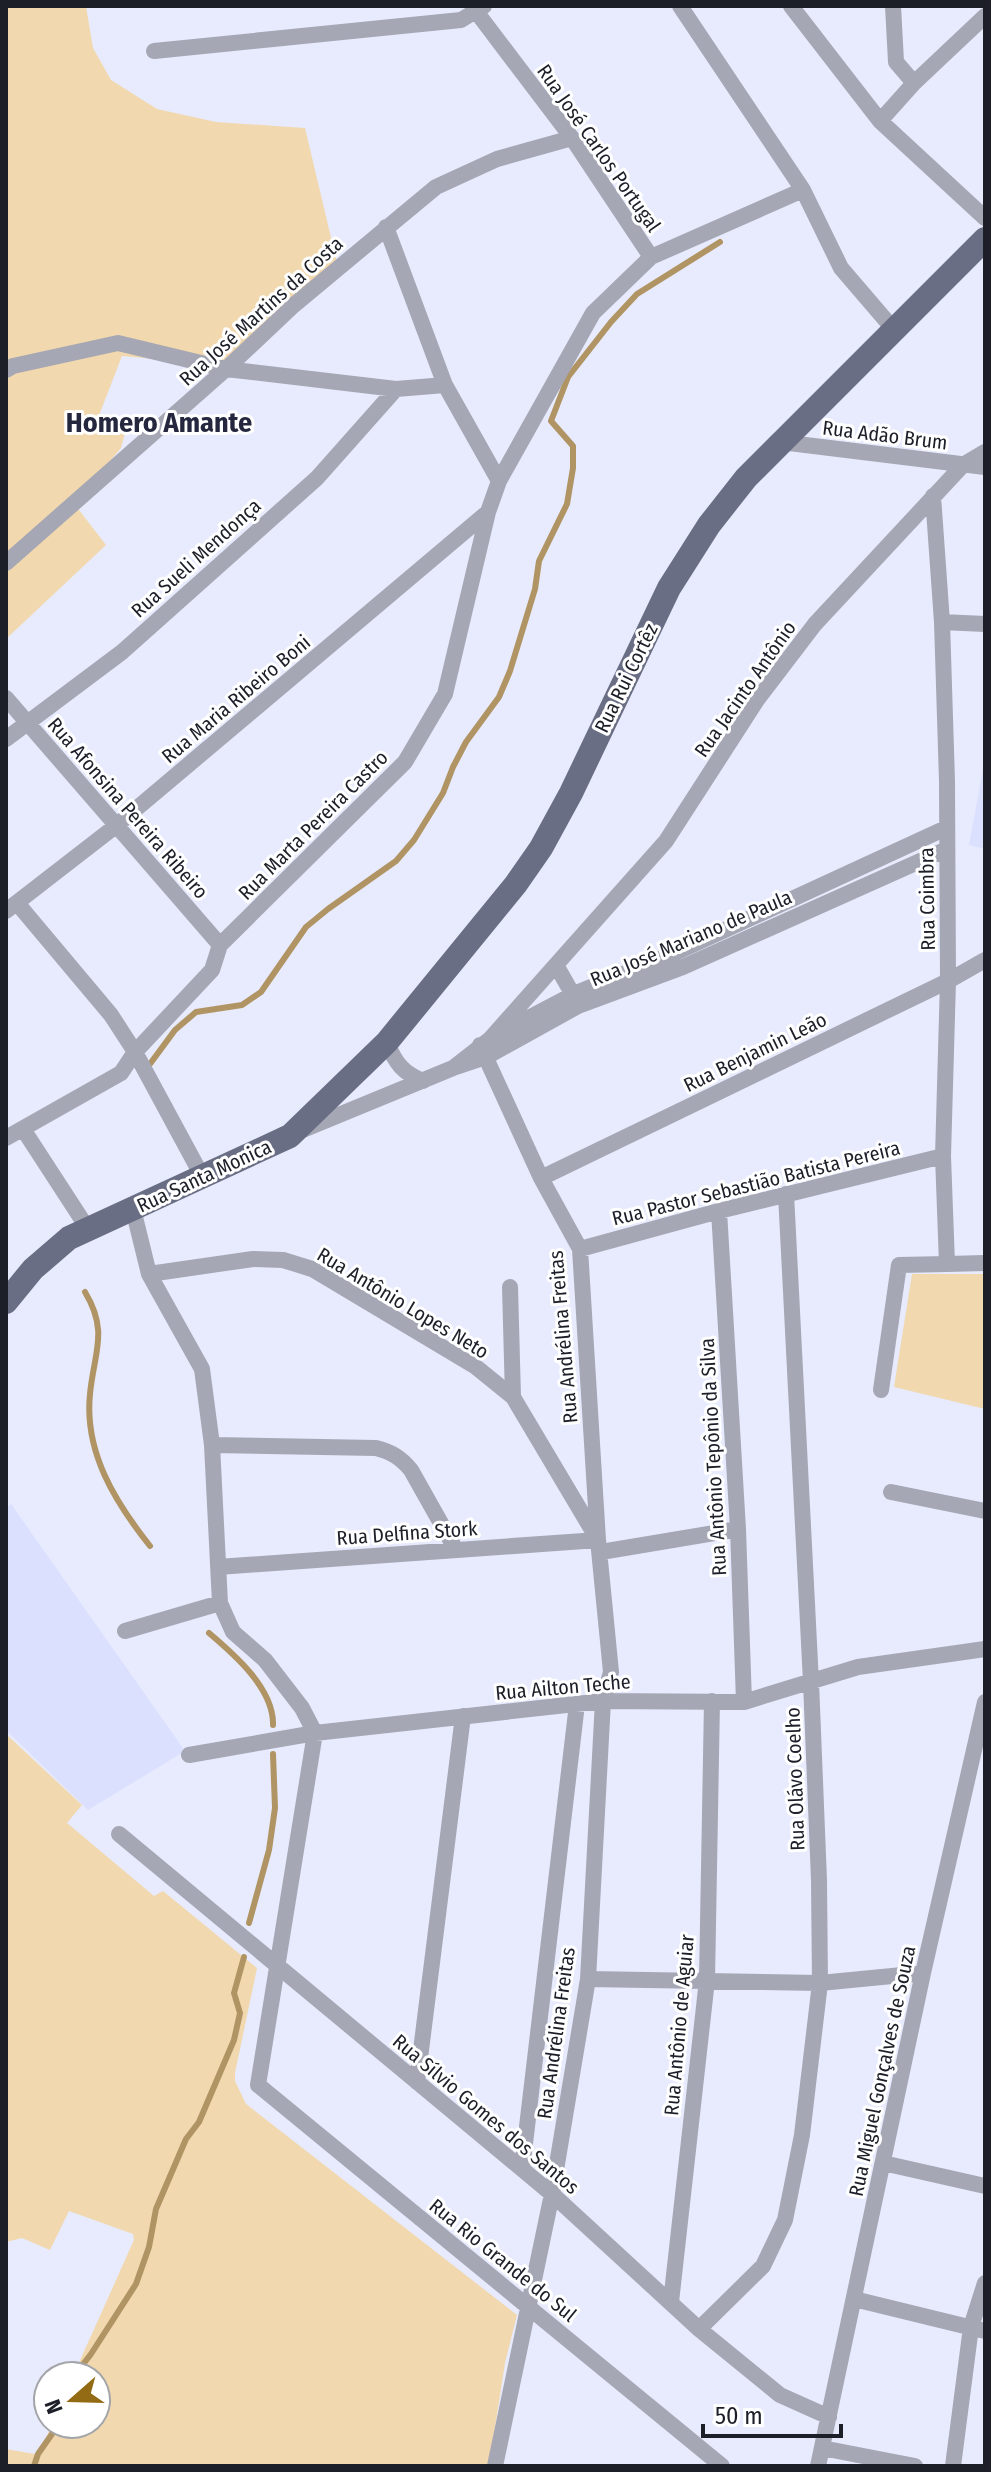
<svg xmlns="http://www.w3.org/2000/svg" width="991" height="2472" viewBox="0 0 991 2472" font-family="'Fira Sans Condensed',sans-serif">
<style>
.built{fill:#dbe0fe}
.green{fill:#f1d8ae}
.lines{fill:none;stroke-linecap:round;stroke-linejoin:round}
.stream{stroke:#b09464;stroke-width:6}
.minor{stroke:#a5a7b4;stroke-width:16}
.primary{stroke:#6a6e84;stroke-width:24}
.labels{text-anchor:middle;stroke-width:6;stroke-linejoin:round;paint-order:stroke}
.street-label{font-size:20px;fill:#1c1e28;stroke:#fff}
.district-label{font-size:28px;font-weight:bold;fill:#24273e;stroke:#fff}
</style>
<rect width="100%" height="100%" fill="#e7ebfd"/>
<path class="built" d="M 985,759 L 985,849 L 969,845 Z
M 11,1504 L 185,1751 L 88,1810 L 6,1730 L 6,1508 Z"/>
<path class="green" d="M 6,6 L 86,6 L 93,48 L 111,80 L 157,109 L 216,122 L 305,128 L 338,267 L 226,361 L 176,361 L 122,356 L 98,418 L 125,433 L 121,448 L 77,500 L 79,510 L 106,545 L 6,639 Z
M 912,1274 L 985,1274 L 985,1409 L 894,1387 Z
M 6,1734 L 82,1805 L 67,1823 L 154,1896 L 163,1891 L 257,1968 L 235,2073 L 235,2081 L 246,2104 L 517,2315 L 505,2363 L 489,2466 L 6,2466 L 6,2449 L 35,2454 L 42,2448 L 52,2424 L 96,2424 L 96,2376 L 73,2376 L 134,2240 L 133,2234 L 69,2211 L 50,2250 L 22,2238 L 6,2242 Z"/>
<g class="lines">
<path class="stream" d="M 147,1068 L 175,1030 L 196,1012 L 242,1005 L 261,992 L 306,927 L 328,909 L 396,861 L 414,840 L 443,793 L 453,767 L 466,742 L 499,697 L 510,671 L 535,589 L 539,561 L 567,504 L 573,468 L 573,446 L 551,421 L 568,377 L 611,322 L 637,294 L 720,242
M 85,1292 C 109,1332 94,1352 90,1394 C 84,1452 115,1502 150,1546
M 209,1633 C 235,1655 274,1689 273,1725
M 249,1923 L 269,1850 L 275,1808 L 273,1754
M 74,2376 L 91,2354 L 136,2284 L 149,2247 L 156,2209 L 186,2139 L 199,2122 L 234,2040 L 240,2013 L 234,1993 L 244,1957
M 34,2466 L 38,2454 L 59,2424"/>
<path class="minor" d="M 472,6 L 572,138 L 651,257 L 803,190
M 680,6 L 803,190 L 841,268 L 895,331
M 791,6 L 880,121 L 985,218
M 893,6 L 896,62 L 914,83
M 154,51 L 461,20 L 484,6
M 880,121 L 914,83 L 985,16
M 386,227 L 445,385 L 499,481
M 6,370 L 13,366 L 118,343 L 226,369 L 396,389 L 445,385
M 781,442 L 985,467
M 933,496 L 942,622 L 947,781 L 948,981 L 943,1156 L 947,1264 L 985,1263
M 6,563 L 226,369 L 294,305 L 436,187 L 497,159 L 572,138
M 942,622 L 985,624
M 6,698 L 220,945
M 6,739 L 122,652 L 317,478 L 396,389
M 17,903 L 111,1015 L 135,1052 L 202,1176
M 6,911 L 117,825 L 488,512
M 556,965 L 577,1002
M 500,1033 L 574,994 L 677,952 L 946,828
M 387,1042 C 395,1063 403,1073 423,1081
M 480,1045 L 541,1178 L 580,1249 L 598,1540 L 611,1672 L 603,1701 L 588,1979 L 552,2194 L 495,2466
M 453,1068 L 490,1039 L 666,841 L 757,700 L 815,624 L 963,465 L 985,452
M 23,1129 L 88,1229
M 300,1131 L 453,1068 L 486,1057 L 578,1006 L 683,967 L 947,849
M 6,1138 L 121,1073 L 135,1052 L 212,970 L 220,945 L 405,762 L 445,694 L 488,512 L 499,481 L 593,313 L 651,257
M 541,1178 L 948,981 L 985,960
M 133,1209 L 149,1274 L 202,1369 L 212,1445 L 220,1603 L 233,1632 L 265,1660 L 302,1708 L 315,1733 L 258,2085 L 722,2466
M 719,1211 L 738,1529 L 744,1702
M 580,1249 L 719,1211 L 943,1156
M 149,1274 L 253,1259 L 283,1260 L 312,1269 L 476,1367 L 513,1397 L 598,1540 L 218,1567
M 510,1287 L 513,1397
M 881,1390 L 899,1265 L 947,1264
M 212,1445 L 376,1448 C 392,1452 401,1458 411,1470 L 456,1550
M 891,1492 L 985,1511
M 601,1552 L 738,1529
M 125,1631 L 220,1603
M 189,1755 L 315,1733 L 603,1701 L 744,1702 L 858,1667 L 985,1649
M 119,1834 L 552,2194 L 699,2329 L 780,2395 L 829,2417
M 588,1979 L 820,1983 L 923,1973
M 417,2082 L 463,1716
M 883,2163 L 985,2186
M 522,2169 L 577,1704
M 854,2299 L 985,2331
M 671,2302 L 707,1980 L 712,1701
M 699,2329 L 763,2266 L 785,2220 L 802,2135 L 820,1983 L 819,1880 L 811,1682 L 786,1194
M 822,2448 L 915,2466
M 818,2466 L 923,1973 L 985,1702
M 953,2466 L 971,2327 L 985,2283"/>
<path class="primary" d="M 6,1302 L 33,1269 L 69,1238 L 290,1136 L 387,1042 L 516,884 L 541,848 L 571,793 L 669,588 L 709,525 L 746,478 L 985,239"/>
</g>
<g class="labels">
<g class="street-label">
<text transform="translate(599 148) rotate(55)" y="7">Rua José Carlos Portugal</text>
<text transform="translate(261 311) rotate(-42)" y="7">Rua José Martins da Costa</text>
<text transform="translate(885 435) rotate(7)" y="7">Rua Adão Brum</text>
<text transform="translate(196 558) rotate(-42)" y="7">Rua Sueli Mendonça</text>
<text transform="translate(626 678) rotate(-64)" y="7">Rua Rui Cortêz</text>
<text transform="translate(745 689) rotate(-55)" y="7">Rua Jacinto Antônio</text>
<text transform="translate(236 699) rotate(-40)" y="7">Rua Maria Ribeiro Boni</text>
<text transform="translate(128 808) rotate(49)" y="7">Rua Afonsina Pereira Ribeiro</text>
<text transform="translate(313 825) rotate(-45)" y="7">Rua Marta Pereira Castro</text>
<text transform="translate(927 899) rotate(-91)" y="7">Rua Coimbra</text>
<text transform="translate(691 938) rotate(-23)" y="7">Rua José Mariano de Paula</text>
<text transform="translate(755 1052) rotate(-26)" y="7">Rua Benjamin Leão</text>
<text transform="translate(204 1176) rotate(-25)" y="7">Rua Santa Monica</text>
<text transform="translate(756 1183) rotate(-14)" y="7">Rua Pastor Sebastião Batista Pereira</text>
<text transform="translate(403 1303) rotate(31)" y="7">Rua Antônio Lopes Neto</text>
<text transform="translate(563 1337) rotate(-95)" y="7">Rua Andrélina Freitas</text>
<text transform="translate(713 1457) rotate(-93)" y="7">Rua Antônio Tepônio da Silva</text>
<text transform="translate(407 1533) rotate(-4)" y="7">Rua Delfina Stork</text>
<text transform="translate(563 1687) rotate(-5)" y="7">Rua Ailton Teche</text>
<text transform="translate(795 1779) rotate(-92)" y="7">Rua Olávo Coelho</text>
<text transform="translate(679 2025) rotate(-85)" y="7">Rua Antônio de Aguiar</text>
<text transform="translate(556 2033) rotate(-82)" y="7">Rua Andrélina Freitas</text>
<text transform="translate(882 2071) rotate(-78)" y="7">Rua Miguel Gonçalves de Souza</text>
<text transform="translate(486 2114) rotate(40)" y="7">Rua Sílvio Gomes dos Santos</text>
<text transform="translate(503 2260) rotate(39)" y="7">Rua Rio Grande do Sul</text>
</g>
<g class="district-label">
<text x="159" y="432">Homero Amante</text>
</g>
</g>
<rect width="991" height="2472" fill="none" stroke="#1c1e28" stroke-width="16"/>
<g transform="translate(72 2400) rotate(250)"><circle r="38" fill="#ffffff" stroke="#a4a5a9" stroke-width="2"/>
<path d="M0-6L14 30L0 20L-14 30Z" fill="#936b14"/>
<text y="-12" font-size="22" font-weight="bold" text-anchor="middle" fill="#1c1e28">N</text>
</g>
<path d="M703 2424v12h138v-12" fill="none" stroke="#1c1e28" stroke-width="4"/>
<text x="715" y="2424" font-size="24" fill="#1c1e28" stroke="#ffffff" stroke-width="6" paint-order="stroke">50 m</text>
</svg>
